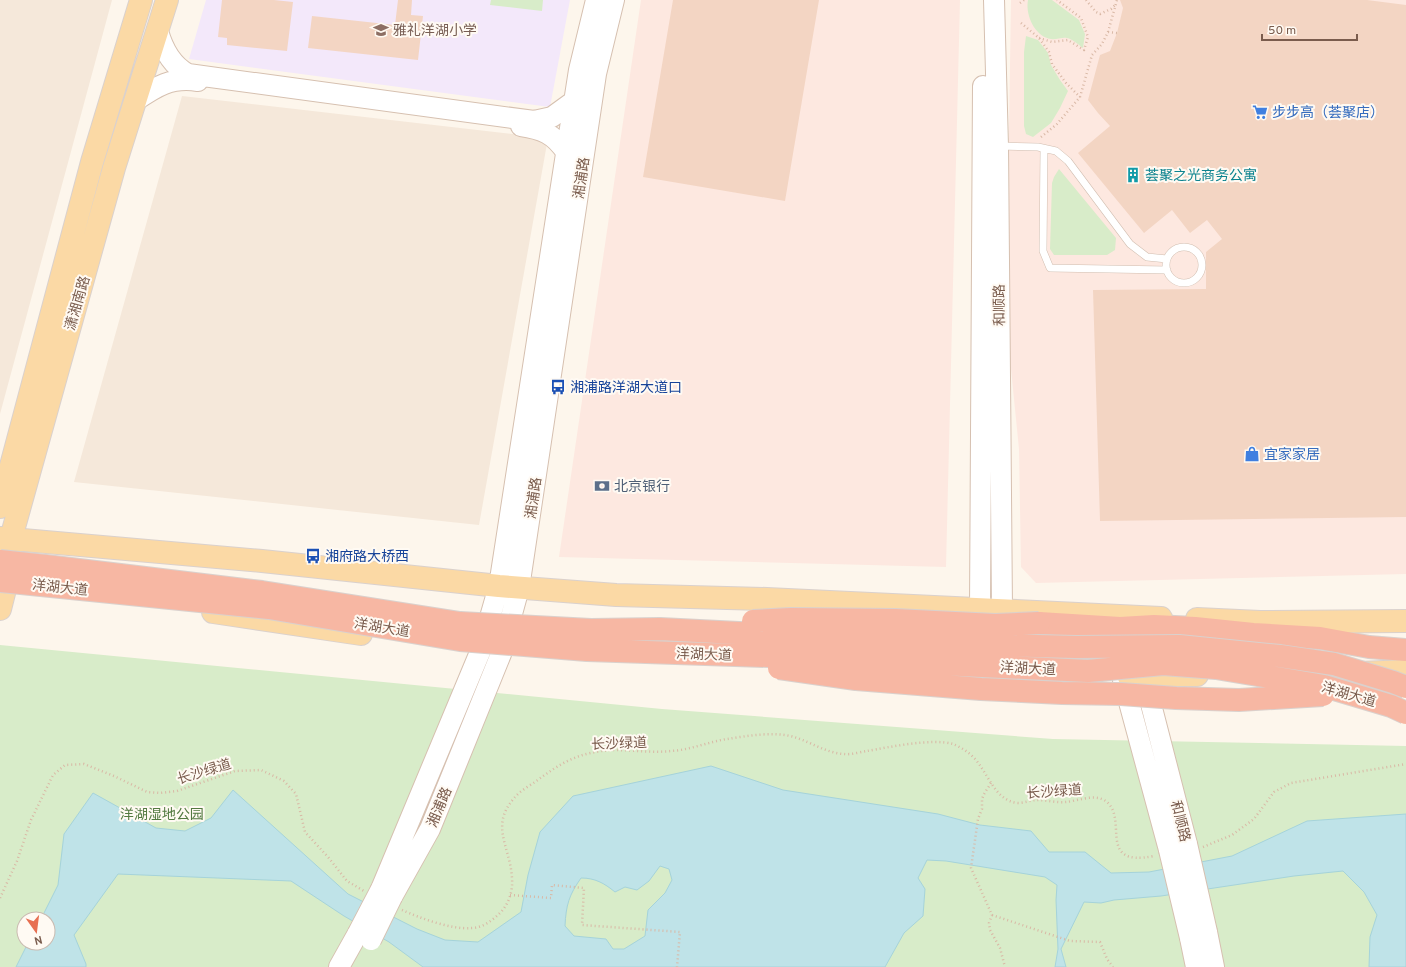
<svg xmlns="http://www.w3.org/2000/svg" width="1406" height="967" viewBox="0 0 1406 967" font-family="Overpass,'Noto Sans SC',sans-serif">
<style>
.residential{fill:#f5e8da}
.commercial{fill:#fde8e0}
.education{fill:#f3e8fa}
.green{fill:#d8ecc9;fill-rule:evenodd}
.water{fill:#bfe3e8;stroke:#a5d3da;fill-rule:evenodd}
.building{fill:#f3d5c3}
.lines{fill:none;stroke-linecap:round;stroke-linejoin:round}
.lane-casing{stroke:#d1beb0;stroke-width:8}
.secondary-casing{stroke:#d6c0b0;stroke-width:22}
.primary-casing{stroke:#dad1cd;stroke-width:24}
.highway-casing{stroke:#dad1cd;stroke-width:24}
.path{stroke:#d9b8a5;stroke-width:2.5;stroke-dasharray:1 3;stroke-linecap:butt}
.lane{stroke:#fff;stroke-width:7}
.secondary{stroke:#fff;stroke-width:20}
.primary{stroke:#fbd9a5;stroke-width:22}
.highway{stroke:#f7b7a3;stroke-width:22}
.secondary-bridge-casing{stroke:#d6c0b0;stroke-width:22;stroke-linecap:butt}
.highway-bridge-casing{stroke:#dad1cd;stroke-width:24;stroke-linecap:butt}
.secondary-bridge{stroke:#fff;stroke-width:20}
.highway-bridge{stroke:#f7b7a3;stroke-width:22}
.labels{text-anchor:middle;stroke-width:4;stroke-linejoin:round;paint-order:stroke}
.education-label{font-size:14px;fill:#785e54;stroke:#fffaf3;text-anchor:start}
.shop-label{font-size:14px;fill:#366cbe;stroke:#fffaf3;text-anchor:start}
.culture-label{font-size:14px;fill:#0d838f;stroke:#fffaf3;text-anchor:start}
.street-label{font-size:14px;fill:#7a5c4d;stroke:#fffaf3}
.transit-label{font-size:14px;fill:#164399;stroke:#fffaf3;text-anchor:start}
.service-label{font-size:14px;fill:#4e5e75;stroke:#fffaf3;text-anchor:start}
.park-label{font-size:14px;fill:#537a41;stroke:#fffaf3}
</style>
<rect width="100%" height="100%" fill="#fdf6ec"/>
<path class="residential" d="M 0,0 L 112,0 L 0,414 Z
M 182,96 L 548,138 L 479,525 L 74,482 Z"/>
<path class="commercial" d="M 641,0 L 960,0 L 946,567 L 559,557 Z
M 1011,0 L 1406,0 L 1406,574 L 1036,583 L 1021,567 L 1019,449 L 1009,349 L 1009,130 Z"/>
<path class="education" d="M 206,0 L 570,0 L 550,107 L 189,59 Z"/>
<path class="green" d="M 491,0 L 543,0 L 542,11 L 490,5 Z
M 1028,0 L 1052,0 L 1079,20 L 1085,34 L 1083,48 C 1079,45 1072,39 1067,38 C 1062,37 1056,40 1051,39 C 1035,37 1025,15 1028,0 Z
M 1026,36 L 1038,40 L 1048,53 L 1051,65 L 1060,80 L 1068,91 L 1060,108 L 1051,123 L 1033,137 L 1026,134 L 1024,126 L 1024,52 Z
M 1059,169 L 1116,238 L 1115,250 L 1107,255 L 1054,255 L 1050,249 L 1052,183 L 1054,177 Z
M 0,645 L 662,709 L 1053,739 L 1406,746 L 1406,967 L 0,967 ZM 24,919 L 48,919 L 48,943 L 24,943 Z"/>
<path class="water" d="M 711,766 L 783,790 L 938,814 L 980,825 L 1031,831 L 1049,852 L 1085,852 L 1111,873 L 1149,872 L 1232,856 L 1307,821 L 1406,814 L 1406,967 L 1369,967 L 1370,937 L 1377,915 L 1364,892 L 1343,871 L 1294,876 L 1161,896 L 1114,900 L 1101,903 L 1084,902 L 1061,949 L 1066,967 L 1055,967 L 1058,949 L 1056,900 L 1057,885 L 1045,877 L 946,861 L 927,860 L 918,878 L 925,889 L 923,916 L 904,933 L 885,967 L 423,967 L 389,942 L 344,916 L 291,881 L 118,874 L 74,935 L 86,964 L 86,967 L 16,967 L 28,943 L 48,943 L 48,919 L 41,919 L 58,885 L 64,834 L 93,793 L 156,828 L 185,831 L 211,818 L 233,790 L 348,894 L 417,929 L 445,940 L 478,942 L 521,912 L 528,875 L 540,832 L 573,796 ZM 660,866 L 669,869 L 672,880 L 665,893 L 648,910 L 645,936 L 624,949 L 613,949 L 606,939 L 574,936 L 565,926 C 566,905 569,895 581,878 C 595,878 604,883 615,892 L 625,887 L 637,890 L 649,881 Z"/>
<path class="building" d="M 222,0 L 274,0 L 293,2 L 287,51 L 227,45 L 227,38 L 218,37 Z
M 398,0 L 412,0 L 411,15 L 423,16 L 418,60 L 308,48 L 312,16 L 395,25 Z
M 673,0 L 819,0 L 785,201 L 643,177 Z
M 1120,0 L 1367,0 L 1406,5 L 1406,517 L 1100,521 L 1093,290 L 1206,289 L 1206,252 L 1222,239 L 1207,220 L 1190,233 L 1172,210 L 1144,233 L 1078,153 L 1110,126 L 1098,113 L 1088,100 L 1100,55 L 1110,51 L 1117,33 L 1123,8 Z"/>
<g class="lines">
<g class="lane-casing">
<path id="lane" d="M 1000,146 L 1038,147 L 1056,151 L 1068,161 L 1130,244 L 1147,257 L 1167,259
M 1044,149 L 1043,251 L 1050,268 L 1167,270
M1166 265a18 18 0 1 1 36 0a18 18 0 1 1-36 0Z"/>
</g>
<g class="secondary-casing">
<path id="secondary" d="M 994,0 L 998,146 L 1002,610
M 158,31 C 163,49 171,65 188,74 L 534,121 L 552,117 L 574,101
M 135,101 C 157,86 171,77 198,81
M 521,126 C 542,129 554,134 566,152
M 980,609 L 983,86
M 1123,680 L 1169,850
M 1145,681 L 1187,844
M 381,889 L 480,652 L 499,586 L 579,70 L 596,0
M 392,897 L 430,829 L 501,654 L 519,588 L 596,74 L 614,0
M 1207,932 L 1214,967
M 1190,938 L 1196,967
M 339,967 L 358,933"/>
</g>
<g class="primary-casing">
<path id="primary" d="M 0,507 L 92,162 L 141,0
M 0,538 L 262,561 L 499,586 L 616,595 L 767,599 L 1161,618
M 0,609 L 7,581 L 11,538 L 114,168 L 167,0
M 213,612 L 361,634
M 1197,619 L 1260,622 L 1406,621
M 1293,676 L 1406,671
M 1129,677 L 1144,675 L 1197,675"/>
</g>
<g class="highway-casing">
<path id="highway" d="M 1039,623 L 1120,628 L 1154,626 L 1195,628 L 1253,634 L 1320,638 L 1369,647 L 1406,650"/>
</g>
<path class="path" d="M 1086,0 L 1096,12 L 1100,14 L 1111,9 L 1116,4
M 1020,3 L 1024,0
M 1021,23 L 1039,38 L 1049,52 L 1052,64 L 1066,83 L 1080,97
M 1108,32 L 1117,33
M 1039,38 L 1052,42 L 1068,40 L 1084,50 L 1088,37 L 1081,18 L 1057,0
M 1041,137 L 1057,124 L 1080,97 L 1092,55 L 1102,44 L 1108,32 L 1117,0
M 991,783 L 984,794 L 982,799 L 982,809 L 978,819 L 971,868 L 992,915 L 989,923 L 990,930 L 1000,948 L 1005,967
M 1203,847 L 1232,835 L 1254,819 L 1274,792 L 1291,783 L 1406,764
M 510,895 L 551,898 L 552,885 L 584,888 L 582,925 L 680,932 L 677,967
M 0,898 L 17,861 L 31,820 L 53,775 L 65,765 L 84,764 L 114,776 L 147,792 L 160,793 L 177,791 L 235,771 L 261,770 L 284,781 L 296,794 L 305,832 L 328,857 L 347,881 L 364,891
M 402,910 C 420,918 452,930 471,928 C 482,928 492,921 500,913 C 509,904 513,891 512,878 C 510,844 487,824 519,793 C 524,789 530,785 535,782 C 562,762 579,752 613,750 C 632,750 652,753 671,751 C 690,750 708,742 727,739 C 747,736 774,731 794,737 C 811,742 826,753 844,754 C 851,755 860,752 867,751 C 890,747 932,738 953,744 C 963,748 973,755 979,764 C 990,779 997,801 1018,803 C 1025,803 1031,800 1037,800 C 1047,800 1057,803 1066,802 C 1077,801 1093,794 1104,800 C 1131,816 1094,868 1154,856
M 992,915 L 1070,941 L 1100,942 L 1107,959 L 1113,967"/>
<use href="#lane" class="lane"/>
<use href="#secondary" class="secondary"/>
<use href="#primary" class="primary"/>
<use href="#highway" class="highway"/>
<g class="secondary-bridge-casing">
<path id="secondary-bridge" d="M 1187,844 L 1207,932
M 1169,850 L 1190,938
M 358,933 L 381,889
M 371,940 L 392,897"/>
</g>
<g class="highway-bridge-casing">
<path id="highway-bridge" d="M 0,561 L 46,566 L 262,592 L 460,623 L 591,630 L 660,629 L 951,644 L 1076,647 L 1179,646 L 1280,656 L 1334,664 L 1393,682 L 1406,687
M 0,581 L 269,608 L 460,640 L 587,650 L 797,657 L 1088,671 L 1163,664 L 1216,668 L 1324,686 L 1391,706 L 1406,713
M 753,621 L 791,619 L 895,620 L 995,625 L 1039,623
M 779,668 L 856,679 L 981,689 L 1062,693 L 1121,694 L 1176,698 L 1239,700 L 1323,695"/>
</g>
<use href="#secondary-bridge" class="secondary-bridge"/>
<use href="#highway-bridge" class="highway-bridge"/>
</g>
<defs>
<g id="school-bare" transform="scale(1.2)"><path d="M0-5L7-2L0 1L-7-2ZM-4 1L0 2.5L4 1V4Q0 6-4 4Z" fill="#8d6e63" stroke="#fffaf3" stroke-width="2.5" paint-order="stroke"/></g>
<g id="supermarket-bare" transform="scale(1.2)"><path d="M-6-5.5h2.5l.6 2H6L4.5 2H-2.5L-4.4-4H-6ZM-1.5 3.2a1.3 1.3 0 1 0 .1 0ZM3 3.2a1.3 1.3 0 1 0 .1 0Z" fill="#3f7fe0" stroke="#fffaf3" stroke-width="2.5" paint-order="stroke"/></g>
<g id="building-bare" transform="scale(1.2)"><path d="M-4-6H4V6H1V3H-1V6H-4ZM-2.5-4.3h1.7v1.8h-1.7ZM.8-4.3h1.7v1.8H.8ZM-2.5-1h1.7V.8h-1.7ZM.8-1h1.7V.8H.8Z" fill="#0f9aa8" stroke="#fffaf3" stroke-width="2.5" paint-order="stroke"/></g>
<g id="bus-bare" transform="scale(1.2)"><path d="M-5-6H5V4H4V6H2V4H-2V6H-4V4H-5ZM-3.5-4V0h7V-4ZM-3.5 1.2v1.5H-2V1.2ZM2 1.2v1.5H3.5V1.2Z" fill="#1a4fb4" stroke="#fffaf3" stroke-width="2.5" paint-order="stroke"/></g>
<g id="shop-bare" transform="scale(1.2)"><path d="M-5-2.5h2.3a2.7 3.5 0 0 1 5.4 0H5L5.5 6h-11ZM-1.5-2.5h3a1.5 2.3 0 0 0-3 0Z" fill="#3f7fe0" stroke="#fffaf3" stroke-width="2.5" paint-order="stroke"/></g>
<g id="bank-bare" transform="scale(1.2)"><path d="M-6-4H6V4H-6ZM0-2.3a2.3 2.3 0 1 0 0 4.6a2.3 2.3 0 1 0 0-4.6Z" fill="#5c6f8a" stroke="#fffaf3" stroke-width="2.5" paint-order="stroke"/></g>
</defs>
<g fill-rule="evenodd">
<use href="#school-bare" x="381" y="30"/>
<use href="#supermarket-bare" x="1260" y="112"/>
<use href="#building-bare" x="1133" y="175"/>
<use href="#bus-bare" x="558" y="387"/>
<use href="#shop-bare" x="1252" y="454"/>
<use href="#bank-bare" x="602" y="486"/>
<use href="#bus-bare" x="313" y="556"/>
</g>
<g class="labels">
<g class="education-label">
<text x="393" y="35">雅礼洋湖小学</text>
</g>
<g class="shop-label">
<text x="1272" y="117">步步高（荟聚店）</text>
<text x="1264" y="459">宜家家居</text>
</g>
<g class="culture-label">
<text x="1145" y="180">荟聚之光商务公寓</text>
</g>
<g class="street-label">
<text transform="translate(581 178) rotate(-82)" y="5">湘浦路</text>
<text transform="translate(77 303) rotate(-74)" y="5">潇湘南路</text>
<text transform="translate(999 305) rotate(-91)" y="5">和顺路</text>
<text transform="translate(533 498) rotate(-82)" y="5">湘浦路</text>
<text transform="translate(60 587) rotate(6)" y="5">洋湖大道</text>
<text transform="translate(382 627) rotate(9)" y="5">洋湖大道</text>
<text transform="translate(704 654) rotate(2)" y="5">洋湖大道</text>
<text transform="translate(1028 668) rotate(3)" y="5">洋湖大道</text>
<text transform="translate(1349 694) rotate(16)" y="5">洋湖大道</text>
<text transform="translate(619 743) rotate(-2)" y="5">长沙绿道</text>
<text transform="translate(204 771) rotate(-17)" y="5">长沙绿道</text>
<text transform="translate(1054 791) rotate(-4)" y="5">长沙绿道</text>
<text transform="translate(439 807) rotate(-67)" y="5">湘浦路</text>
<text transform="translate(1181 821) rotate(76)" y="5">和顺路</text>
</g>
<g class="transit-label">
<text x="570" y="392">湘浦路洋湖大道口</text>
<text x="325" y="561">湘府路大桥西</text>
</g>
<g class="service-label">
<text x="614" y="491">北京银行</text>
</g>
<g class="park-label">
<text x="162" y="819">洋湖湿地公园</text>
</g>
</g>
<g transform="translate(36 931) rotate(166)"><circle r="19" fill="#fffaf3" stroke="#cabbb1"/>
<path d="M0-3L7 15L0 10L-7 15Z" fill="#e76f51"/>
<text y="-6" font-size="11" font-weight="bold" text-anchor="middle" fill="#7a5c4d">N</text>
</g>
<path d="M1262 34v6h95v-6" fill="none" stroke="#7a5c4d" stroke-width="2"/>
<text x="1268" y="34" font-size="12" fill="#7a5c4d" stroke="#fffaf3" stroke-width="3" paint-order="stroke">50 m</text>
</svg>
